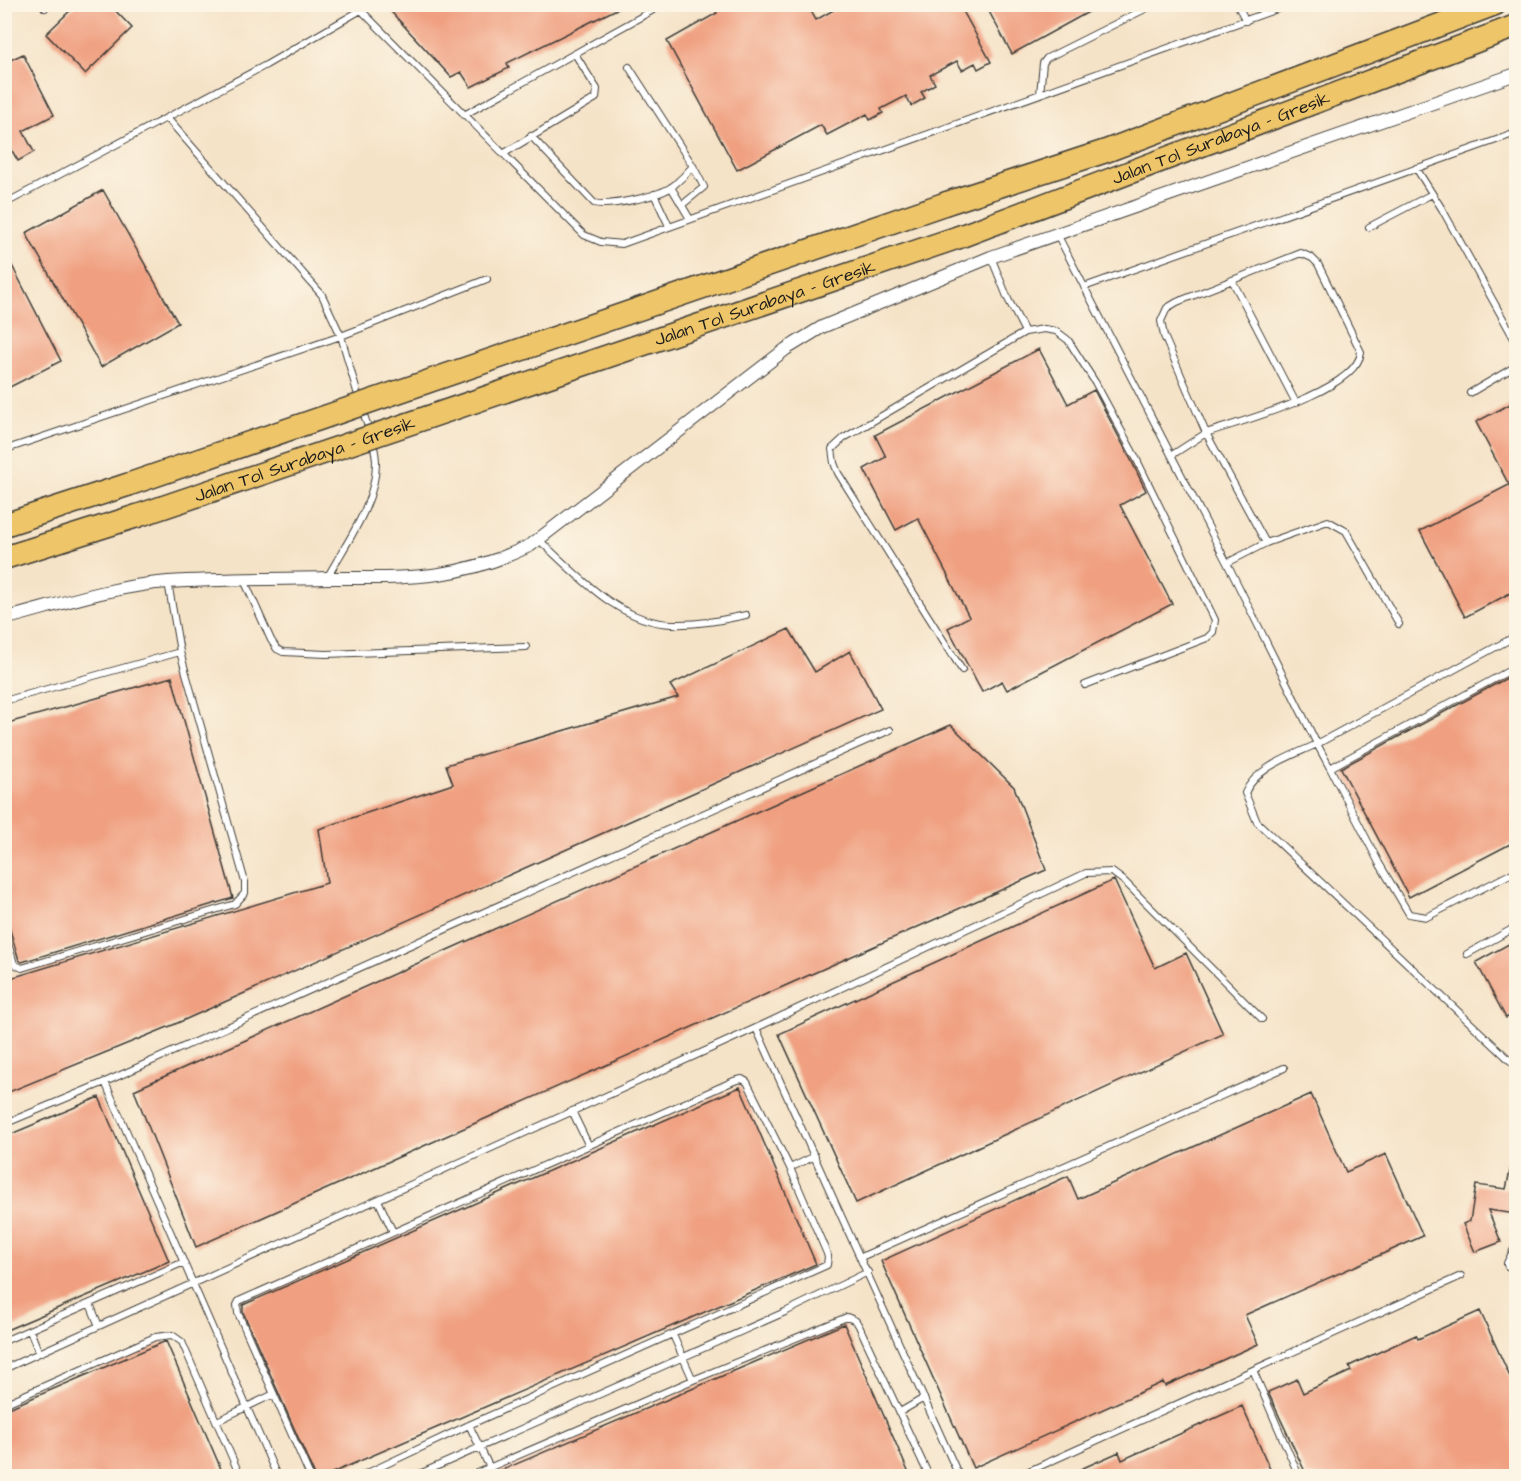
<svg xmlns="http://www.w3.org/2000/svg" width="1521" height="1481" viewBox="0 0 1521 1481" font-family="'Architects Daughter',sans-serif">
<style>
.building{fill:#f0a081}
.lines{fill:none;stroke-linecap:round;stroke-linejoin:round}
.service-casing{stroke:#3d3a36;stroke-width:8}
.minor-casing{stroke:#3d3a36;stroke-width:14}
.motorway-casing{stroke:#3d3a36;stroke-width:25}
.service{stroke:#fff;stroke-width:6}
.minor{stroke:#fff;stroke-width:12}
.motorway{stroke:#eec569;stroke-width:22}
.motorway-bridge-casing{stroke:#3d3a36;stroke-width:25;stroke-linecap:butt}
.motorway-bridge{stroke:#eec569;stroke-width:22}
.labels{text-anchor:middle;stroke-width:5;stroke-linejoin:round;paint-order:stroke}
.street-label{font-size:18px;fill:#1c1c1c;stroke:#fcf5e5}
</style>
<rect width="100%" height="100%" fill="#fcf5e5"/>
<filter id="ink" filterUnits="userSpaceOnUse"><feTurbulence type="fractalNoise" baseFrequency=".0167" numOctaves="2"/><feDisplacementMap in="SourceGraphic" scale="12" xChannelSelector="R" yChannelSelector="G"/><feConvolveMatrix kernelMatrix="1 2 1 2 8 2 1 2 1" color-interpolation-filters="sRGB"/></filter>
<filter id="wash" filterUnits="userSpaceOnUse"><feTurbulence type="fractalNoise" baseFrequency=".008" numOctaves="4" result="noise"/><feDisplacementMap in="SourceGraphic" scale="24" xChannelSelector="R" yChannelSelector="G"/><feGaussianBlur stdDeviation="1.35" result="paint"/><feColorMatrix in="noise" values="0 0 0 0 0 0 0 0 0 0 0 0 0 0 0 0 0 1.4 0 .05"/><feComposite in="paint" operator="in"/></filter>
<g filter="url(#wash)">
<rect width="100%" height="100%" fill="#f5e3c8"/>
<g id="blocks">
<path class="building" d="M 77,4 L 109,4 L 132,28 L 85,74 L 46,34 Z
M 384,4 L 627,4 L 507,63 L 509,68 L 471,87 L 461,72 L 451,77 Z
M 721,4 L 807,4 L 816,20 L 844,4 L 959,4 L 991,62 L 978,69 L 975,63 L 962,70 L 957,61 L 930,75 L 935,84 L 921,92 L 925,98 L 911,106 L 906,96 L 881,109 L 883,113 L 870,120 L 867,114 L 827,135 L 821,125 L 737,170 L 667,41 L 717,13 L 714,8 Z
M 985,4 L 1103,4 L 1012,54 Z
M 23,54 L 54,115 L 23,131 L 34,152 L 18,161 L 11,149 L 4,153 L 4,63 Z
M 103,190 L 178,323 L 101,367 L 26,233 Z
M 4,250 L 61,361 L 4,390 Z
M 1039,349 L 1068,404 L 1094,390 L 1131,460 L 1146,491 L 1120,505 L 1172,604 L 1007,690 L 1002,681 L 982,692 L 948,628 L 969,617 L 918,518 L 896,530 L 864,469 L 886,457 L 875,435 Z
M 1516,401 L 1516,590 L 1465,617 L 1420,531 L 1509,485 L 1476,422 Z
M 789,629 L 815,672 L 850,651 L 881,709 L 173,1025 L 4,1094 L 4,980 L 327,883 L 319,829 L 453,784 L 446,765 L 678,697 L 670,685 Z
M 1516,673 L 1516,841 L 1409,897 L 1341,768 Z
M 172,677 L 233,898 L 22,962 L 19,960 L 4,910 L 4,724 Z
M 951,725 L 1014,787 L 1046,870 L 196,1247 L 134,1090 Z
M 1114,880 L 1155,968 L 1186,953 L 1223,1034 L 856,1203 L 779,1034 Z
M 1516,940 L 1516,1013 L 1506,1018 L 1476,962 Z
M 740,1087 L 816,1264 L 325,1476 L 315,1476 L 243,1312 L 243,1305 Z
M 1311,1094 L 1346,1172 L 1386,1154 L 1423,1236 L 1245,1315 L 1258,1344 L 1165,1386 L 1163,1382 L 973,1468 L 881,1261 L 1068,1176 L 1078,1199 Z
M 99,1097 L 169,1261 L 4,1331 L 4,1137 Z
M 1512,1162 L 1516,1162 L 1516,1214 L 1488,1210 L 1501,1242 L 1475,1252 L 1463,1224 L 1470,1221 L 1476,1185 L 1506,1189 Z
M 1480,1311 L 1516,1390 L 1516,1476 L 1307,1476 L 1268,1392 L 1297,1379 L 1303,1393 L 1351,1371 L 1349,1366 L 1416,1335 L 1418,1339 Z
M 844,1324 L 910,1476 L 488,1476 L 830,1330 Z
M 166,1341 L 224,1476 L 4,1476 L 4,1410 Z
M 1242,1406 L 1270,1469 L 1252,1476 L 1065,1476 L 1119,1452 L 1122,1460 Z"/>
</g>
</g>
<g filter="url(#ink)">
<use href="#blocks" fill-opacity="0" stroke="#3d3a36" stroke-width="1.5"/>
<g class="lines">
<g class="service-casing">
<path id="service" d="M 42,4 L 45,8
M 355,4 L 584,235 L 601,242 L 622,244 L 1291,4
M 1237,4 L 1246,21
M 1040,94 L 1043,63 L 1047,58 L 1155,4
M 464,115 L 664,4
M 167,118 L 322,295 L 341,336 L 359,399
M 531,136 L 594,203 C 609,207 660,196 673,186 C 680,180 687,173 693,166 L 629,67
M 503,154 L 596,98 L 597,89 L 575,54
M 1416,168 L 1442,209 L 1516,342
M 671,187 L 690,219
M 654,194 L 669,226
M 4,204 L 266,65 L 361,10
M 682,205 L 704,187 L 693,166
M 1369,227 L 1432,194
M 1057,234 L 1227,563 L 1317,744 C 1292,756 1256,767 1245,793 L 1257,822 L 1516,1066
M 991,257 L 1008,299 L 1025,332 L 1044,329 L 1056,331 L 1068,340 L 1095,382 L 1136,458 L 1215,620 L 1213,632 L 1207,638 L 1085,685
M 1232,280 L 1296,403
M 1084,287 L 1516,133
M 1470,393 L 1516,366
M 4,450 L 341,336 L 487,279
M 1172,455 L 1206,433 L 1164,336 L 1161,321 L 1167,308 L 1177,302 L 1301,253 L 1312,258 L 1318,264 L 1361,352 C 1357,391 1241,421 1206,433 L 1266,543
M 539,540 C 577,574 618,623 673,624 C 698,625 722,620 746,615
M 1227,563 L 1266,543 L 1328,521 L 1346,531 L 1399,624
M 327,578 C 346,543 376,504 376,463 C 376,446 367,425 362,409
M 244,580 L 271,640 L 277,649 L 283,652 L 326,654 L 526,647
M 1516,636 L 1317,744 L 1330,768 L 1516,667
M 962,670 L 838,473 L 834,463 L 832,449 L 844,438 L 1025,332
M 4,701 L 180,652
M 1330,768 L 1379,863 L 1409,914 L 1427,917 L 1516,871
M 4,929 L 14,964 L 22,968 L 235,904 L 245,893 L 245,882 L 180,652 L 168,582
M 1467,954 L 1516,927
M 756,1028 L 959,1476
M 105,1082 L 277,1476
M 572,1111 L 588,1144
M 4,1124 L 105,1082 L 890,730
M 790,1168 L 815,1156
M 378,1200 L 393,1232
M 861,1257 L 1284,1068
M 90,1304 L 99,1326
M 30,1330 L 39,1353
M 673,1335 L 693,1380
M 4,1341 L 184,1262
M 4,1369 L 756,1028 L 1086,873 L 1112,872 L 1124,881 L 1262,1019
M 1253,1370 L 1299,1476
M 4,1404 L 155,1337 L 172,1335 L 182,1342 L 240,1476
M 900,1412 L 924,1398
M 217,1421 L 274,1394
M 469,1425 L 490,1468
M 310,1476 L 238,1313 L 237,1305 L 239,1301 L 734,1081 L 742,1079 L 747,1082 L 790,1168 L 828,1256 L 827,1265 L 469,1425 L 361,1476
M 415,1476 L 785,1312 L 868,1272
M 470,1476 L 693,1380 L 847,1317 L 856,1321 L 859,1326 L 929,1476
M 1018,1476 L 1461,1276"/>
</g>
<g class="minor-casing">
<path id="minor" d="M 4,619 C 58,605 113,586 168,582 C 221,579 275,579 327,578 C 406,578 458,581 531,545 L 786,349 L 822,327 L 991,257 L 1516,74
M 1510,1264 L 1516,1252"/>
</g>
<g class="motorway-casing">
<g id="motorway">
<path d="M 947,203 L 1106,151 L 1495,4"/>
<path id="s1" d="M 959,237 L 1516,26"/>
<path d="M 4,525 L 127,485"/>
<path d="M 4,558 L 137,516"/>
</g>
</g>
<use href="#service" class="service"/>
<use href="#minor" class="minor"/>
<use href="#motorway" class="motorway"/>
<g class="motorway-bridge-casing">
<g id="motorway-bridge">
<path d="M 127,485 L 947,203"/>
<path id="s2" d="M 137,516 L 959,237"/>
</g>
</g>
<use href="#motorway-bridge" class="motorway-bridge"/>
</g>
</g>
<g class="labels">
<g class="street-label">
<text dy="6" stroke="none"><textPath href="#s1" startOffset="280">Jalan Tol Surabaya - Gresik</textPath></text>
<text dy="6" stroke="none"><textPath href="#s2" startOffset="663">Jalan Tol Surabaya - Gresik</textPath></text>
<text dy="6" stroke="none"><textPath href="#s2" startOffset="177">Jalan Tol Surabaya - Gresik</textPath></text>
</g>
</g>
<rect width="1521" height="1481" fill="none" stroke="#fcf5e5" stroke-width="24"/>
</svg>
